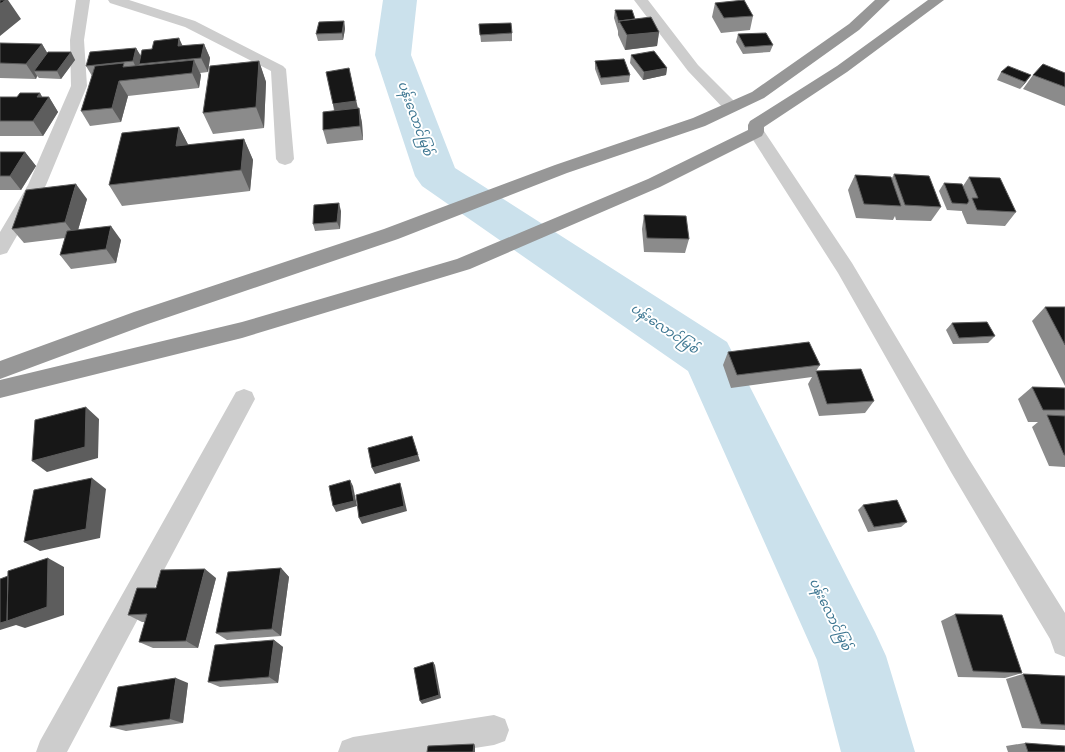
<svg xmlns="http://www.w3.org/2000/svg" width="1065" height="752" viewBox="0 0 1065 752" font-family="Jost,'Noto Sans Myanmar',sans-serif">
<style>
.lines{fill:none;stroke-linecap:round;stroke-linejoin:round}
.river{fill:#cbe1ec;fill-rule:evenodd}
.minor{fill:#cdcdcd;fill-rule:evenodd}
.highway{fill:#979797;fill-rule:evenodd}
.wall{fill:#8b8b8b}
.shaded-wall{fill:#5d5d5d}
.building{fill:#171717;stroke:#5d5d5d}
.labels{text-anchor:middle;stroke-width:4;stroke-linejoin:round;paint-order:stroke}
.water-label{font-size:13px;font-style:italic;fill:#3e7792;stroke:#fff}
</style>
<rect width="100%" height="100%" fill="#fff"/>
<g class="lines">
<path class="river" d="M 383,0 L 417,0 L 411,55 L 455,168 L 727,342 L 875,632 L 886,656 L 915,752 L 841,752 L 817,660 L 688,371 L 422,186 L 415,176 L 375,55 Z"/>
<path class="minor" d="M 76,0 L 90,0 L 84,40 L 87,86 L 46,185 L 7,253 L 0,255 L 0,232 L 28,185 L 71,86 L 70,40 Z
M 108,0 L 129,0 L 195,21 L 283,66 L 286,69 L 294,159 L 291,163 L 285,165 L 279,163 L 276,159 L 271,71 L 185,27 L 110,3 Z
M 634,0 L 648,0 L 698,65 L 737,104 L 739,107 L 737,110 L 731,112 L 725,110 L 688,71 Z
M 756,127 L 762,128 L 852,263 L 967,456 L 1065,613 L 1065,657 L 1055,653 L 1050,639 L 951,472 L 838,273 L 748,132 L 750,128 Z
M 244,389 L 252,392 L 255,399 L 67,752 L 36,752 L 40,741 L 236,392 Z
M 494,715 L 505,719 L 509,730 L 505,741 L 494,745 L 449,752 L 338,752 L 342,741 L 353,737 Z"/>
<path class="highway" d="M 875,0 L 890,0 L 859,30 L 764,98 L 705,126 L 567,173 L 398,239 L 148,324 L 0,379 L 0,361 L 134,312 L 384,229 L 555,165 L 693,118 L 752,92 L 849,24 Z
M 928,0 L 944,0 L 847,72 L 764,127 L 764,132 L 762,136 L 660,187 L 470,269 L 242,338 L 0,398 L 0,380 L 242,322 L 457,259 L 648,179 L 748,130 L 748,125 L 750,121 L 837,66 Z"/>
</g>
<path class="wall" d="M 715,3 L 753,16 L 750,30 L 721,33 L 712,17 Z
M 615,10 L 635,19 L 659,32 L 657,46 L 625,50 L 618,35 L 618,31 L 614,18 Z
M 344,21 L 345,29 L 343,40 L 318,41 L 316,34 Z
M 479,24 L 512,33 L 512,41 L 481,42 Z
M 738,34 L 773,45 L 770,52 L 743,54 L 736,42 Z
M 0,43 L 42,44 L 47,53 L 71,52 L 75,60 L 61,79 L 39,78 L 37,76 L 36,79 L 0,78 Z
M 204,44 L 210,58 L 208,72 L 200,73 L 201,75 L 199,88 L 128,96 L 121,122 L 90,126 L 81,111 L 92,76 L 86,66 L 136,48 L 141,56 L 183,46 Z
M 631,55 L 667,68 L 666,75 L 643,80 L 630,63 Z
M 259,61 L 266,82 L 264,128 L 213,134 L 203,113 Z
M 595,61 L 630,75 L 629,82 L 601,85 L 595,69 Z
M 1001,72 L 1031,75 L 1026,82 L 1020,89 L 997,80 Z
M 1065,73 L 1065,106 L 1023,89 L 1033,75 Z
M 40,93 L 42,97 L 49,97 L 58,112 L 43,136 L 0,136 L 0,97 L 17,97 Z
M 333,104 L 359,108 L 362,123 L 363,140 L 327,144 L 323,130 L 334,111 Z
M 179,127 L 188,145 L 244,139 L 253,160 L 250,191 L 122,206 L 109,185 Z
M 0,152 L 25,152 L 36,166 L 21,190 L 0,190 Z
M 894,174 L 941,207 L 931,221 L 896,220 L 895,216 L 893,220 L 856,218 L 848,190 L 855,175 L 892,178 Z
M 969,177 L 1016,212 L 1005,226 L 967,224 L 962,212 L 962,211 L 947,210 L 939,191 L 944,183 L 963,186 Z
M 87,199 L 78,230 L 121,240 L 116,263 L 71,269 L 60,255 L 65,238 L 24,243 L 12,229 Z
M 341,211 L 340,229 L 315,231 L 313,224 Z
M 644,215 L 689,239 L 685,253 L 644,252 L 642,229 Z
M 1045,307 L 1065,307 L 1065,386 L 1032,321 Z
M 952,323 L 995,336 L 988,343 L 953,344 L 946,330 Z
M 728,352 L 820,365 L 816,371 L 874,401 L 865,413 L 819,416 L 808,384 L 812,377 L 731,388 L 723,365 Z
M 1032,387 L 1065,388 L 1065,467 L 1049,466 L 1032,427 L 1038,422 L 1028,422 L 1018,399 Z
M 863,505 L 907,522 L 901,527 L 868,532 L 858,510 Z
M 281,568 L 289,577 L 281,636 L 227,640 L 216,633 Z
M 216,578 L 198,648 L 153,648 L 139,642 L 145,622 L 142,622 L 128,615 L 156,588 Z
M 955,614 L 1022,673 L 1005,678 L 958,677 L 941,621 Z
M 274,640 L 283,647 L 278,683 L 220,687 L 208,682 Z
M 1023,674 L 1065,676 L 1065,730 L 1022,728 L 1006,679 Z
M 188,683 L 183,723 L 126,731 L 110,727 Z
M 1025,743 L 1065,752 L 1008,752 L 1006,746 Z"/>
<path class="shaded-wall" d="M 6,0 L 8,0 L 21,19 L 0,36 L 0,4 Z
M 344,21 L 345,29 L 343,40 L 342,33 Z
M 659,32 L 657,46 L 625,50 L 627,35 Z
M 179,38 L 186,53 L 178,46 Z
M 42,44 L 51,59 L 34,71 L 37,76 L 36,79 L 26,64 Z
M 204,44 L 210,58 L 208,72 L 201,58 Z
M 136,48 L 144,62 L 139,64 L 142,70 L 140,76 L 133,61 Z
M 71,52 L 75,60 L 61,79 L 57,71 Z
M 194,60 L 201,75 L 199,88 L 192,73 Z
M 259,61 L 266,82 L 264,128 L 256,107 Z
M 349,68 L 359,113 L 359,108 L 362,123 L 363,140 L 360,126 L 337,119 L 333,104 Z
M 667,68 L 666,75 L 643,80 L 644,72 Z
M 1031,75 L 1026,82 L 1020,89 L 1025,82 Z
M 119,81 L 128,96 L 121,122 L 112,108 Z
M 40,93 L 45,102 L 49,97 L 58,112 L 43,136 L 33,121 L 37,97 Z
M 179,127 L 190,148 L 176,146 Z
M 244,139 L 253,160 L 250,191 L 241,170 Z
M 25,152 L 36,166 L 21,190 L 10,176 Z
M 76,184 L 87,199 L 76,237 L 65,222 Z
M 339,203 L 341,211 L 340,229 L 337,222 Z
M 111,226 L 121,240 L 116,263 L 106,249 Z
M 86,407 L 99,419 L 98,458 L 47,472 L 32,461 Z
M 412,436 L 420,461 L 375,474 L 372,468 Z
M 92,478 L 106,489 L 100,538 L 40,551 L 24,542 Z
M 350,480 L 353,486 L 357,506 L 336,512 L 333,506 Z
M 400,483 L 402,489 L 407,511 L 362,524 L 359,518 Z
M 48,558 L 64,567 L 64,615 L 25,628 L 16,625 L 0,630 L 0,623 Z
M 281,568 L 289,577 L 281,636 L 272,629 Z
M 205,569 L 216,578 L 198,648 L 186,641 Z
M 274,640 L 283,647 L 278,683 L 269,677 Z
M 433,662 L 435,665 L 441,698 L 422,704 L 420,701 Z
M 176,678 L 188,683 L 183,723 L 170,719 Z
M 474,744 L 475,746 L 475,752 L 473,752 Z"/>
<path class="building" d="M 0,0 L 6,0 L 0,4 Z
M 744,0 L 753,16 L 724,18 L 715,3 Z
M 615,10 L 632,10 L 635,19 L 619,21 L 619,23 Z
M 651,17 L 659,32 L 627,35 L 619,21 Z
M 344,21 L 342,33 L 316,34 L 319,22 Z
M 511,23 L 512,33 L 480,35 L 479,24 Z
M 766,33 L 773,45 L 745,47 L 738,34 Z
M 179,38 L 178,46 L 204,44 L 201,58 L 139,64 L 142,50 L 152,49 L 154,41 Z
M 0,43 L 42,44 L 26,64 L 0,63 Z
M 136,48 L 133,61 L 86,66 L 90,52 Z
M 654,51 L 667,68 L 644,72 L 631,55 Z
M 48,52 L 71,52 L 57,71 L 34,71 Z
M 624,59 L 630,75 L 601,78 L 595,61 Z
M 194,60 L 192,73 L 119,81 L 112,108 L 81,111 L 95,66 L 124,63 L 123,67 Z
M 259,61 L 256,107 L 203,113 L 210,66 Z
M 1043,64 L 1065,73 L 1065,87 L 1033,75 Z
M 1008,66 L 1031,75 L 1025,82 L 1001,72 Z
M 349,68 L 356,101 L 333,104 L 326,72 Z
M 20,93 L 40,93 L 37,97 L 49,97 L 33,121 L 0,121 L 0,97 L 17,97 Z
M 359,108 L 360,126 L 323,130 L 323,112 Z
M 179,127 L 176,146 L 244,139 L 241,170 L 109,185 L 122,133 Z
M 0,152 L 25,152 L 10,176 L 0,176 Z
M 894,174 L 929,176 L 941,207 L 905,205 Z
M 855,175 L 891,177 L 901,206 L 864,204 Z
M 969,177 L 1000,178 L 1016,212 L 977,210 L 972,198 L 978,198 Z
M 944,183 L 962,184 L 969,201 L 967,204 L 952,203 Z
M 76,184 L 65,222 L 12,229 L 26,190 Z
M 339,203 L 337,222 L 313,224 L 314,205 Z
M 644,215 L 686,216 L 689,239 L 647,238 Z
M 111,226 L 106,249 L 60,255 L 67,231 Z
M 1045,307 L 1065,307 L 1065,345 Z
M 987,322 L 995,336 L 959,338 L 952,323 Z
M 809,342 L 820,365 L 737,375 L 728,352 Z
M 861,369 L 874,401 L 827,404 L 816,371 Z
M 1032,387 L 1065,388 L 1065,410 L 1043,410 Z
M 86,407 L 85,447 L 32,461 L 35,420 Z
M 1047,415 L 1065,416 L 1065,455 L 1064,455 Z
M 412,436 L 418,455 L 372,468 L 368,448 Z
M 92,478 L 86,529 L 24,542 L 34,490 Z
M 350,480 L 354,501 L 333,506 L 329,486 Z
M 400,483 L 404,506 L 359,518 L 356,495 Z
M 897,500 L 907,522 L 874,527 L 863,505 Z
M 48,558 L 47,607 L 7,621 L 8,571 Z
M 281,568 L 272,629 L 216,633 L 228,572 Z
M 205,569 L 186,641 L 139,642 L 147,614 L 128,615 L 137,588 L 156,588 L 161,570 Z
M 8,576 L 7,621 L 0,623 L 0,579 Z
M 955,614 L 1002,615 L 1022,673 L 973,671 Z
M 274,640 L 269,677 L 208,682 L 215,645 Z
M 433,662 L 439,695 L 420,701 L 414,668 Z
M 1023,674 L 1065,676 L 1065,725 L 1041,724 Z
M 176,678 L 170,719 L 110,727 L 118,687 Z
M 1025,743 L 1065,746 L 1065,752 L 1028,752 Z
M 474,744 L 473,752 L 427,752 L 428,746 Z"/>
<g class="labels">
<g class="water-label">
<text transform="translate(416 118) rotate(70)" y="5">ပန်းလောင်မြစ်</text>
<text transform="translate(665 328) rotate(34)" y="5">ပန်းလောင်မြစ်</text>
<text transform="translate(831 614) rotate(64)" y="5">ပန်းလောင်မြစ်</text>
</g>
</g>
</svg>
